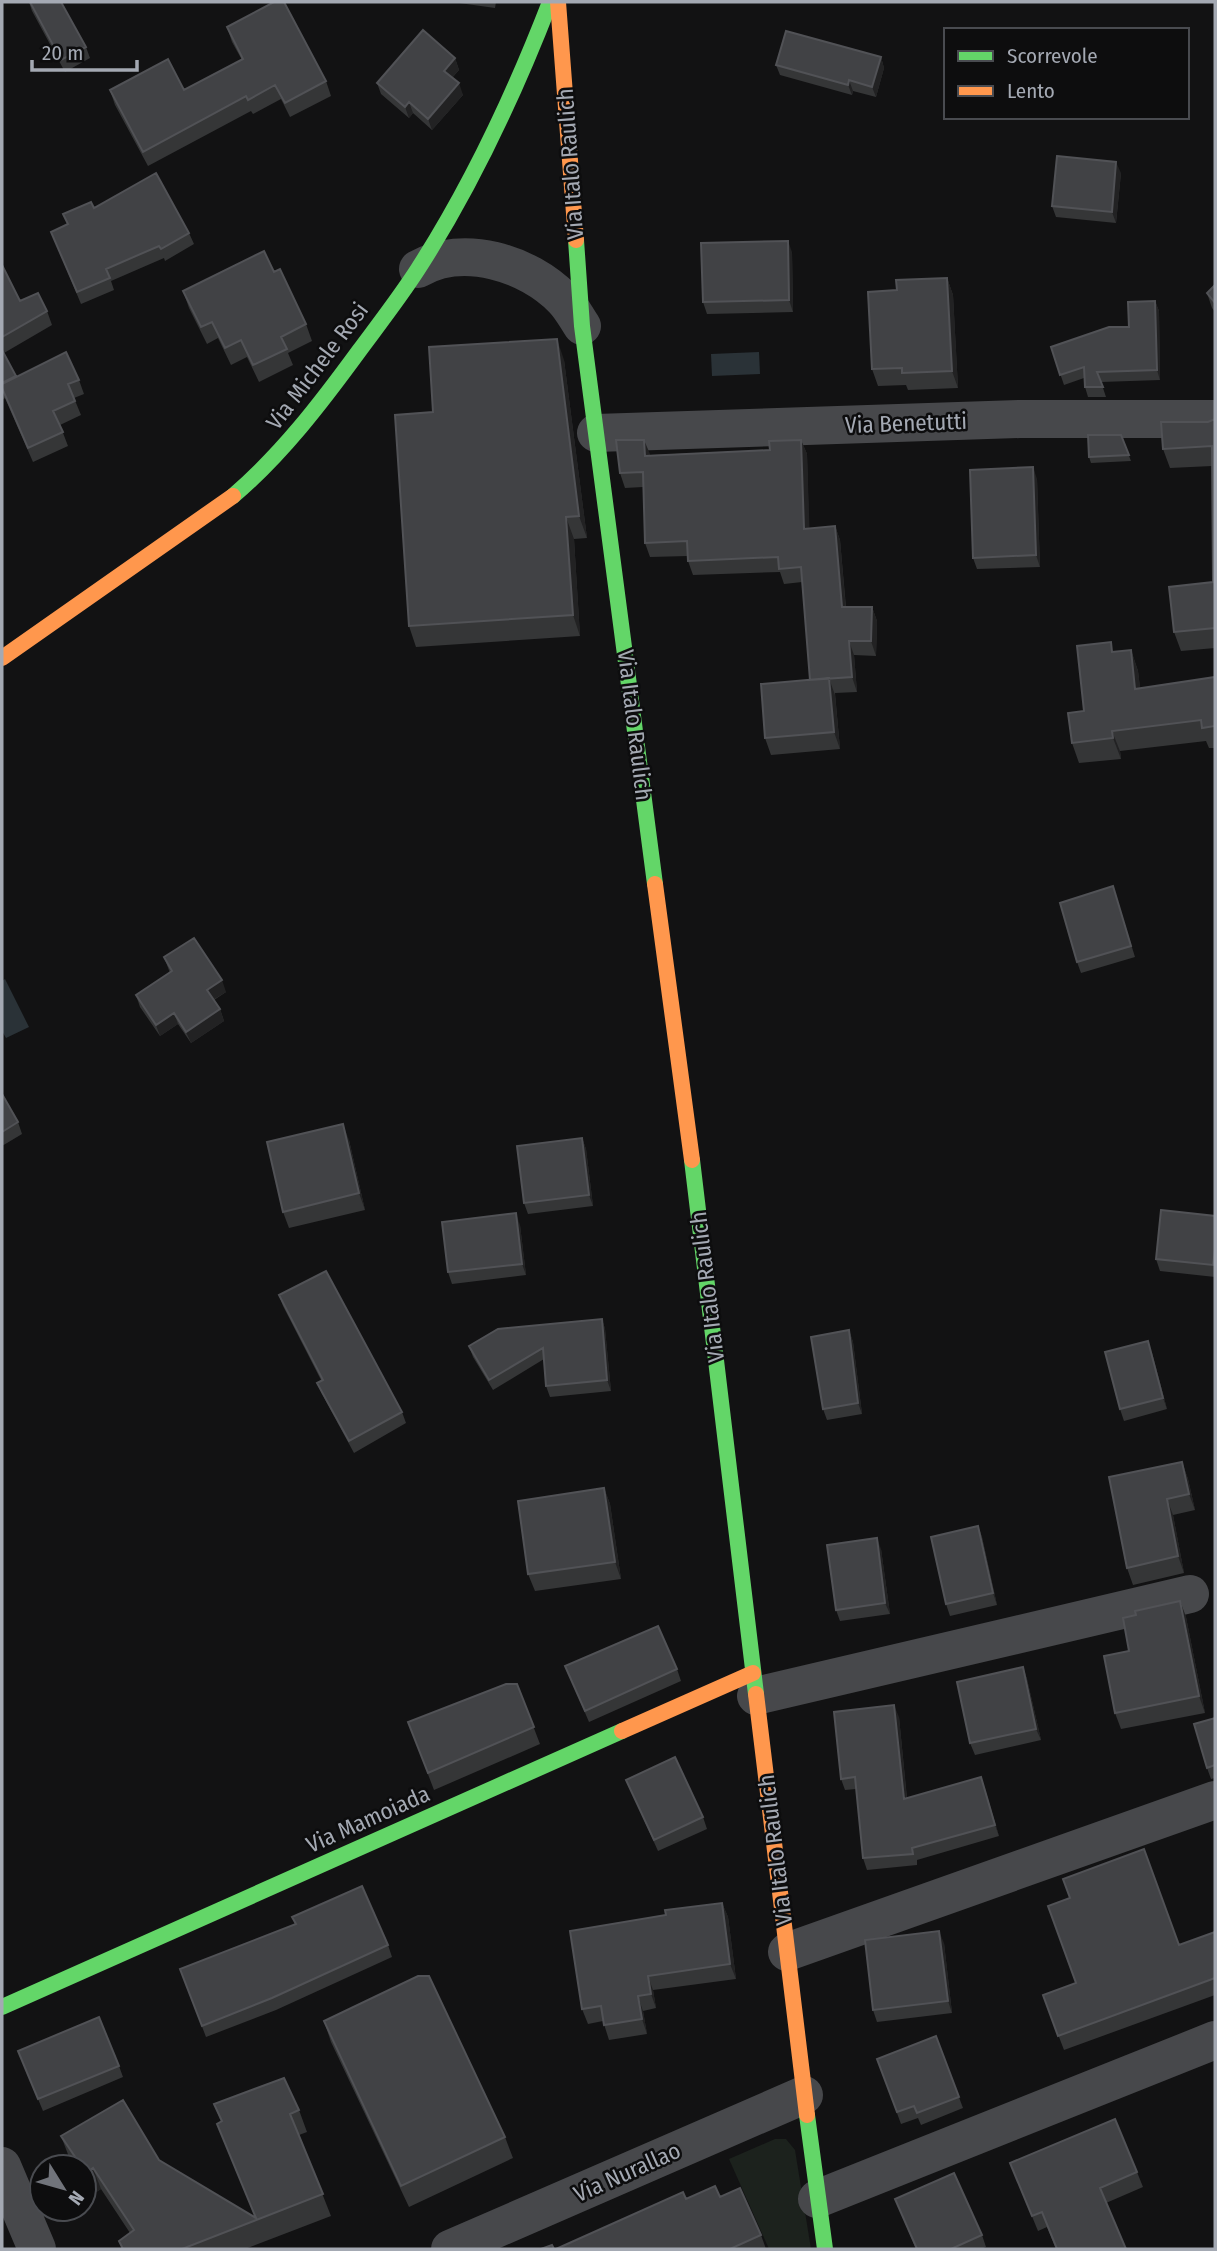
<svg xmlns="http://www.w3.org/2000/svg" width="1217" height="2251" viewBox="0 0 1217 2251" font-family="'Fira Sans Condensed',sans-serif">
<style>
.green{fill:#1c221d}
.water{fill:#2a3237}
.lines{fill:none;stroke-linecap:round;stroke-linejoin:round}
.street{stroke:#47484b;stroke-width:38}
.fast{stroke:#63d668;stroke-width:16}
.slow{stroke:#ff974d;stroke-width:16}
.wall{fill:#353637}
.shaded-wall{fill:#222223}
.building{fill:#414245;stroke:#515256;stroke-width:2}
.labels{text-anchor:middle;stroke-width:5;stroke-linejoin:round;paint-order:stroke}
.street-label{font-size:23px;fill:#a4a9b3;stroke:#0d0d0e}
</style>
<rect width="100%" height="100%" fill="#121213"/>
<path class="green" d="M 775,2139 L 786,2139 L 795,2150 L 811,2249 L 769,2249 L 729,2159 Z"/>
<path class="water" d="M 759,352 L 760,374 L 712,376 L 711,354 Z
M 5,979 L 29,1027 L 6,1038 L 2,1031 L 2,981 Z"/>
<g class="lines">
<path class="street" d="M 418,269 C 463,243 528,263 563,299 C 571,307 576,317 582,326
M 596,433 L 1020,419 L 1215,419
M 756,1696 L 1190,1594
M 787,1952 L 1215,1800
M 2,2166 L 37,2249
M 817,2199 L 1215,2040
M 450,2249 L 804,2095"/>
<path class="fast" d="M 576,240 L 582,326 L 655,884
M 233,496 C 282,454 321,403 359,351 C 379,324 400,297 418,269 C 472,185 514,95 550,2
M 692,1160 L 756,1694
M 2,2007 L 622,1731
M 807,2115 L 825,2249"/>
<path class="slow" d="M 558,2 L 576,240
M 2,658 L 233,496
M 655,884 L 692,1160
M 756,1694 L 807,2115
M 622,1731 L 753,1673"/>
</g>
<path class="wall" d="M 29,2 L 86,47 L 90,58 L 65,72 L 32,11 Z
M 452,2 L 496,2 L 495,8 Z
M 227,27 L 326,81 L 331,96 L 290,117 L 281,99 L 253,114 L 251,111 L 148,166 L 115,105 L 110,90 L 184,90 L 242,60 L 232,42 Z
M 881,57 L 884,68 L 876,97 L 853,91 L 852,95 L 780,75 L 776,65 Z
M 455,58 L 459,70 L 452,78 L 463,95 L 432,130 L 413,113 L 409,118 L 381,94 L 377,83 Z
M 1121,173 L 1116,223 L 1056,217 L 1052,206 Z
M 94,208 L 189,233 L 194,244 L 165,261 L 164,258 L 111,281 L 114,290 L 81,304 L 51,232 L 67,225 Z
M 792,252 L 793,312 L 707,314 L 703,302 Z
M 2,265 L 20,301 L 47,311 L 52,325 L 4,353 L 16,377 L 79,380 L 84,394 L 74,398 L 81,415 L 60,425 L 68,446 L 33,462 L 5,398 L 2,400 Z
M 274,272 L 306,324 L 312,341 L 288,353 L 293,365 L 259,382 L 247,357 L 231,365 L 218,338 L 207,344 L 189,308 L 183,291 Z
M 947,278 L 953,295 L 958,388 L 908,390 L 906,385 L 878,386 L 872,369 L 897,290 Z
M 1215,285 L 1215,312 L 1212,308 L 1207,293 Z
M 1155,301 L 1159,311 L 1160,380 L 1101,382 L 1106,397 L 1088,397 L 1085,387 L 1084,378 L 1064,385 L 1051,347 L 1129,327 Z
M 564,360 L 587,538 L 574,539 L 580,636 L 416,647 L 409,626 L 433,412 Z
M 1215,419 L 1215,648 L 1181,651 L 1174,632 L 1213,582 L 1212,466 L 1170,468 L 1163,449 L 1208,422 Z
M 1121,435 L 1131,461 L 1091,463 L 1089,457 Z
M 801,440 L 807,454 L 809,529 L 835,526 L 840,540 L 846,607 L 872,607 L 877,621 L 876,656 L 854,655 L 857,692 L 835,693 L 840,749 L 771,755 L 765,738 L 810,680 L 802,582 L 784,584 L 780,572 L 693,575 L 688,561 L 688,556 L 650,557 L 645,543 L 643,487 L 625,488 L 620,473 L 650,454 L 650,455 L 770,450 Z
M 1037,479 L 1040,567 L 977,569 L 973,558 Z
M 1131,650 L 1138,671 L 1140,688 L 1215,677 L 1215,748 L 1209,748 L 1206,741 L 1120,751 L 1121,759 L 1079,763 L 1072,743 L 1084,711 L 1115,652 Z
M 1113,886 L 1135,957 L 1081,973 L 1077,962 Z
M 164,957 L 226,992 L 214,1000 L 220,1009 L 224,1021 L 191,1043 L 178,1024 L 160,1036 L 140,1007 L 136,995 L 170,973 Z
M 2,1094 L 18,1122 L 22,1134 L 2,1146 Z
M 582,1138 L 586,1149 L 593,1206 L 528,1214 L 524,1203 Z
M 349,1140 L 365,1210 L 289,1228 L 283,1212 Z
M 1215,1216 L 1215,1277 L 1160,1271 L 1156,1259 Z
M 520,1225 L 526,1275 L 452,1284 L 448,1272 Z
M 279,1295 L 402,1412 L 406,1423 L 354,1453 L 322,1394 L 317,1383 L 321,1380 L 283,1306 Z
M 602,1319 L 605,1329 L 611,1391 L 550,1397 L 546,1386 L 544,1359 L 493,1390 L 473,1357 L 469,1346 Z
M 849,1330 L 853,1342 L 862,1414 L 827,1420 L 823,1409 Z
M 1152,1353 L 1167,1409 L 1124,1421 L 1120,1409 Z
M 1182,1462 L 1188,1479 L 1195,1510 L 1173,1515 L 1184,1573 L 1133,1585 L 1127,1568 Z
M 604,1488 L 610,1504 L 621,1579 L 535,1591 L 528,1574 Z
M 978,1526 L 982,1537 L 997,1605 L 950,1616 L 946,1604 Z
M 881,1549 L 890,1614 L 840,1621 L 836,1610 Z
M 1180,1601 L 1186,1617 L 1205,1713 L 1121,1729 L 1115,1713 L 1129,1651 Z
M 565,1666 L 677,1669 L 681,1681 L 589,1722 Z
M 1023,1667 L 1027,1679 L 1041,1740 L 975,1755 L 970,1743 Z
M 517,1684 L 540,1744 L 434,1790 L 408,1722 Z
M 899,1717 L 907,1798 L 985,1789 L 999,1836 L 917,1860 L 917,1865 L 867,1870 L 863,1858 L 856,1789 L 845,1790 L 841,1779 Z
M 1215,1718 L 1215,1778 L 1211,1779 L 1207,1768 Z
M 626,1780 L 703,1817 L 707,1829 L 658,1851 Z
M 722,1903 L 728,1917 L 736,1979 L 653,1990 L 656,2008 L 643,2011 L 647,2034 L 609,2040 L 603,2021 L 588,2024 L 582,2009 L 666,1915 Z
M 1215,1932 L 1215,1995 L 1064,2050 L 1043,1995 Z
M 944,1943 L 952,2013 L 877,2022 L 873,2010 Z
M 388,1945 L 392,1957 L 276,2010 L 206,2037 L 180,1969 Z
M 324,2021 L 505,2137 L 513,2158 L 409,2207 L 331,2042 Z
M 936,2036 L 963,2108 L 921,2125 L 918,2118 L 901,2124 L 877,2059 Z
M 18,2051 L 119,2066 L 123,2077 L 43,2111 Z
M 214,2104 L 299,2110 L 307,2132 L 299,2135 L 331,2216 L 245,2249 L 122,2249 L 119,2241 L 130,2233 L 101,2189 L 93,2194 L 84,2180 L 84,2167 L 76,2167 L 69,2157 L 61,2136 L 159,2160 L 255,2217 L 217,2124 L 221,2122 Z
M 1010,2163 L 1137,2172 L 1143,2187 L 1106,2203 L 1126,2249 L 1056,2249 L 1047,2227 L 1038,2231 Z
M 720,2197 L 761,2235 L 766,2249 L 556,2249 L 686,2199 Z
M 895,2199 L 982,2235 L 986,2247 L 981,2249 L 916,2249 Z"/>
<path class="shaded-wall" d="M 881,57 L 884,68 L 876,97 L 872,87 Z
M 455,58 L 459,70 L 448,82 L 444,71 Z
M 849,80 L 853,91 L 852,95 L 848,85 Z
M 459,83 L 463,95 L 432,130 L 428,119 Z
M 409,102 L 413,113 L 409,118 L 405,107 Z
M 1116,162 L 1121,173 L 1116,223 L 1112,212 Z
M 788,241 L 792,252 L 793,312 L 789,300 Z
M 947,278 L 953,295 L 958,388 L 952,371 Z
M 1155,301 L 1159,311 L 1160,380 L 1157,370 Z
M 557,339 L 564,360 L 587,538 L 579,516 Z
M 644,440 L 650,454 L 650,470 L 645,456 Z
M 801,440 L 807,454 L 810,543 L 804,529 Z
M 1033,467 L 1037,479 L 1040,567 L 1036,555 Z
M 566,517 L 574,539 L 580,636 L 573,615 Z
M 835,526 L 840,540 L 847,622 L 842,607 Z
M 872,607 L 877,621 L 876,656 L 871,641 Z
M 849,641 L 854,655 L 857,692 L 852,677 Z
M 1131,650 L 1138,671 L 1143,710 L 1135,689 Z
M 829,678 L 835,695 L 840,749 L 834,732 Z
M 1112,731 L 1120,751 L 1121,759 L 1113,738 Z
M 222,980 L 226,992 L 211,1001 L 207,990 Z
M 220,1009 L 224,1021 L 191,1043 L 186,1032 Z
M 174,1013 L 178,1024 L 160,1036 L 156,1025 Z
M 343,1124 L 349,1140 L 365,1210 L 359,1193 Z
M 582,1138 L 586,1149 L 593,1206 L 589,1195 Z
M 516,1213 L 520,1225 L 526,1275 L 522,1264 Z
M 602,1319 L 605,1329 L 611,1391 L 607,1380 Z
M 849,1330 L 853,1342 L 862,1414 L 858,1403 Z
M 1148,1341 L 1152,1353 L 1167,1409 L 1163,1398 Z
M 1182,1462 L 1188,1479 L 1195,1510 L 1189,1494 Z
M 604,1488 L 610,1504 L 621,1579 L 615,1562 Z
M 1167,1499 L 1173,1515 L 1184,1573 L 1178,1556 Z
M 978,1526 L 982,1537 L 997,1605 L 993,1593 Z
M 877,1538 L 881,1549 L 890,1614 L 885,1603 Z
M 1180,1601 L 1186,1617 L 1205,1713 L 1199,1696 Z
M 1023,1667 L 1027,1679 L 1041,1740 L 1036,1729 Z
M 894,1705 L 899,1717 L 908,1811 L 904,1799 Z
M 981,1777 L 985,1789 L 999,1836 L 995,1825 Z
M 722,1903 L 728,1917 L 736,1979 L 730,1964 Z
M 939,1931 L 944,1943 L 952,2013 L 948,2001 Z
M 648,1976 L 653,1990 L 656,2008 L 651,1994 Z
M 638,1996 L 643,2011 L 647,2034 L 642,2019 Z
M 93,2168 L 101,2189 L 93,2194 L 86,2173 Z"/>
<path class="building" d="M 30,2 L 61,2 L 86,47 L 61,60 Z
M 274,2 L 284,2 L 326,81 L 285,103 L 275,85 L 248,100 L 246,96 L 143,152 L 110,90 L 168,59 L 184,90 L 243,59 L 227,27 Z
M 423,30 L 455,58 L 444,71 L 459,83 L 428,119 L 409,102 L 405,107 L 377,83 Z
M 786,31 L 881,57 L 872,87 L 849,80 L 848,85 L 776,65 Z
M 1057,156 L 1116,162 L 1112,212 L 1052,206 Z
M 156,173 L 189,233 L 161,249 L 159,246 L 106,269 L 110,278 L 77,292 L 51,232 L 68,224 L 63,214 L 91,202 L 94,208 Z
M 788,241 L 789,300 L 703,302 L 701,243 Z
M 264,251 L 274,272 L 280,269 L 306,324 L 281,337 L 287,349 L 253,365 L 241,340 L 225,348 L 212,322 L 201,327 L 183,291 Z
M 2,265 L 20,301 L 38,293 L 47,311 L 2,337 Z
M 947,278 L 952,371 L 902,373 L 902,368 L 872,369 L 868,292 L 897,290 L 896,280 Z
M 1215,285 L 1215,303 L 1207,293 Z
M 1155,301 L 1157,370 L 1097,372 L 1103,387 L 1085,387 L 1084,367 L 1060,375 L 1051,347 L 1109,327 L 1129,327 L 1128,302 Z
M 557,339 L 579,516 L 566,517 L 573,615 L 409,626 L 395,415 L 433,412 L 429,347 Z
M 2,350 L 16,376 L 2,383 Z
M 66,352 L 79,380 L 68,384 L 75,401 L 53,411 L 63,432 L 28,448 L 2,388 L 2,384 Z
M 1215,419 L 1215,628 L 1174,632 L 1169,587 L 1213,582 L 1212,446 L 1163,449 L 1161,422 L 1208,422 Z
M 1088,435 L 1121,435 L 1129,455 L 1089,457 Z
M 616,440 L 644,440 L 645,456 L 770,450 L 769,441 L 801,440 L 804,529 L 835,526 L 842,607 L 872,607 L 871,641 L 849,641 L 852,677 L 810,680 L 801,567 L 779,569 L 778,557 L 688,561 L 687,541 L 645,543 L 643,472 L 620,473 Z
M 1033,467 L 1036,555 L 973,558 L 970,470 Z
M 1111,642 L 1112,652 L 1131,650 L 1135,689 L 1215,677 L 1215,726 L 1202,728 L 1201,720 L 1112,731 L 1113,738 L 1072,743 L 1068,713 L 1084,711 L 1077,646 Z
M 829,678 L 834,732 L 765,738 L 761,684 Z
M 1113,886 L 1131,946 L 1077,962 L 1060,903 Z
M 194,938 L 222,980 L 207,990 L 220,1009 L 186,1032 L 174,1013 L 156,1025 L 136,995 L 172,971 L 164,957 Z
M 2,1094 L 18,1122 L 2,1132 Z
M 343,1124 L 359,1193 L 283,1212 L 267,1142 Z
M 582,1138 L 589,1195 L 524,1203 L 517,1146 Z
M 1161,1210 L 1215,1216 L 1215,1250 L 1213,1265 L 1156,1259 Z
M 516,1213 L 522,1264 L 448,1272 L 442,1222 Z
M 326,1271 L 402,1412 L 349,1441 L 317,1383 L 323,1380 L 279,1295 Z
M 602,1319 L 607,1380 L 546,1386 L 543,1348 L 489,1380 L 469,1346 L 498,1329 Z
M 849,1330 L 858,1403 L 823,1409 L 811,1337 Z
M 1148,1341 L 1163,1398 L 1120,1409 L 1105,1352 Z
M 1182,1462 L 1189,1494 L 1167,1499 L 1178,1556 L 1127,1568 L 1109,1477 Z
M 604,1488 L 615,1562 L 528,1574 L 518,1501 Z
M 978,1526 L 993,1593 L 946,1604 L 931,1537 Z
M 877,1538 L 885,1603 L 836,1610 L 827,1545 Z
M 1180,1601 L 1199,1696 L 1115,1713 L 1104,1656 L 1129,1651 L 1123,1618 L 1136,1615 L 1135,1611 Z
M 658,1626 L 677,1669 L 585,1711 L 565,1666 Z
M 1023,1667 L 1036,1729 L 970,1743 L 957,1682 Z
M 506,1684 L 517,1684 L 534,1727 L 428,1773 L 408,1722 Z
M 894,1705 L 904,1799 L 981,1777 L 995,1825 L 912,1848 L 913,1854 L 863,1858 L 855,1777 L 841,1779 L 834,1712 Z
M 1215,1718 L 1215,1765 L 1207,1768 L 1194,1724 Z
M 675,1757 L 703,1817 L 654,1840 L 626,1780 Z
M 1144,1849 L 1179,1945 L 1215,1932 L 1215,1978 L 1058,2036 L 1043,1995 L 1076,1983 L 1048,1906 L 1070,1898 L 1063,1879 Z
M 362,1886 L 388,1945 L 272,1998 L 202,2026 L 180,1969 L 296,1924 L 292,1917 Z
M 722,1903 L 730,1964 L 648,1976 L 651,1994 L 638,1996 L 642,2019 L 604,2025 L 601,2006 L 582,2009 L 570,1931 L 666,1915 L 665,1910 Z
M 939,1931 L 948,2001 L 873,2010 L 865,1940 Z
M 418,1976 L 429,1976 L 505,2137 L 401,2186 L 324,2021 Z
M 99,2017 L 119,2066 L 38,2099 L 18,2051 Z
M 936,2036 L 959,2097 L 917,2113 L 914,2106 L 897,2112 L 877,2059 Z
M 284,2078 L 299,2110 L 290,2114 L 323,2194 L 182,2249 L 123,2249 L 119,2241 L 134,2230 L 93,2168 L 86,2173 L 84,2167 L 82,2167 L 61,2136 L 123,2100 L 159,2160 L 256,2218 L 217,2124 L 222,2121 L 214,2104 Z
M 1115,2119 L 1137,2172 L 1100,2188 L 1126,2249 L 1057,2249 L 1042,2212 L 1032,2216 L 1010,2163 Z
M 954,2173 L 982,2235 L 951,2249 L 917,2249 L 895,2199 Z
M 715,2186 L 720,2197 L 740,2188 L 761,2235 L 730,2249 L 556,2249 L 683,2192 L 686,2199 Z
M 552,2245 L 554,2249 L 541,2249 Z"/>
<g class="labels">
<g class="street-label">
<text transform="translate(570 164) rotate(-94)" y="8">Via Italo Raulich</text>
<text transform="translate(317 366) rotate(-53)" y="8">Via Michele Rosi</text>
<text transform="translate(906 423) rotate(-2)" y="8">Via Benetutti</text>
<text transform="translate(635 725) rotate(83)" y="8">Via Italo Raulich</text>
<text transform="translate(707 1287) rotate(-97)" y="8">Via Italo Raulich</text>
<text transform="translate(368 1819) rotate(-24)" y="8">Via Mamoiada</text>
<text transform="translate(775 1850) rotate(-97)" y="8">Via Italo Raulich</text>
<text transform="translate(627 2172) rotate(-24)" y="8">Via Nurallao</text>
</g>
</g>
<rect width="1217" height="2251" fill="none" stroke="#a4a9b3" stroke-width="7"/>
<rect x="944" y="28" width="245" height="91" fill="#0d0d0e" stroke="#494b50" stroke-width="2"/>
<rect x="958" y="51" width="35" height="10" fill="#63d668" stroke="#494b50" stroke-width="2"/>
<text x="1007" y="63" font-size="21" fill="#a4a9b3">Scorrevole</text>
<rect x="958" y="86" width="35" height="10" fill="#ff974d" stroke="#494b50" stroke-width="2"/>
<text x="1007" y="98" font-size="21" fill="#a4a9b3">Lento</text>
<g transform="translate(63 2188) rotate(127)"><circle r="33" fill="#0d0d0e" stroke="#494b50" stroke-width="2"/>
<path d="M0-5L12 26L0 18L-12 26Z" fill="#71747b"/>
<text y="-10" font-size="19" font-weight="bold" text-anchor="middle" fill="#a4a9b3">N</text>
</g>
<path d="M32 60v10h105v-10" fill="none" stroke="#a4a9b3" stroke-width="3.5"/>
<text x="42" y="60" font-size="21" fill="#a4a9b3" stroke="#0d0d0e" stroke-width="5" paint-order="stroke">20 m</text>
</svg>
